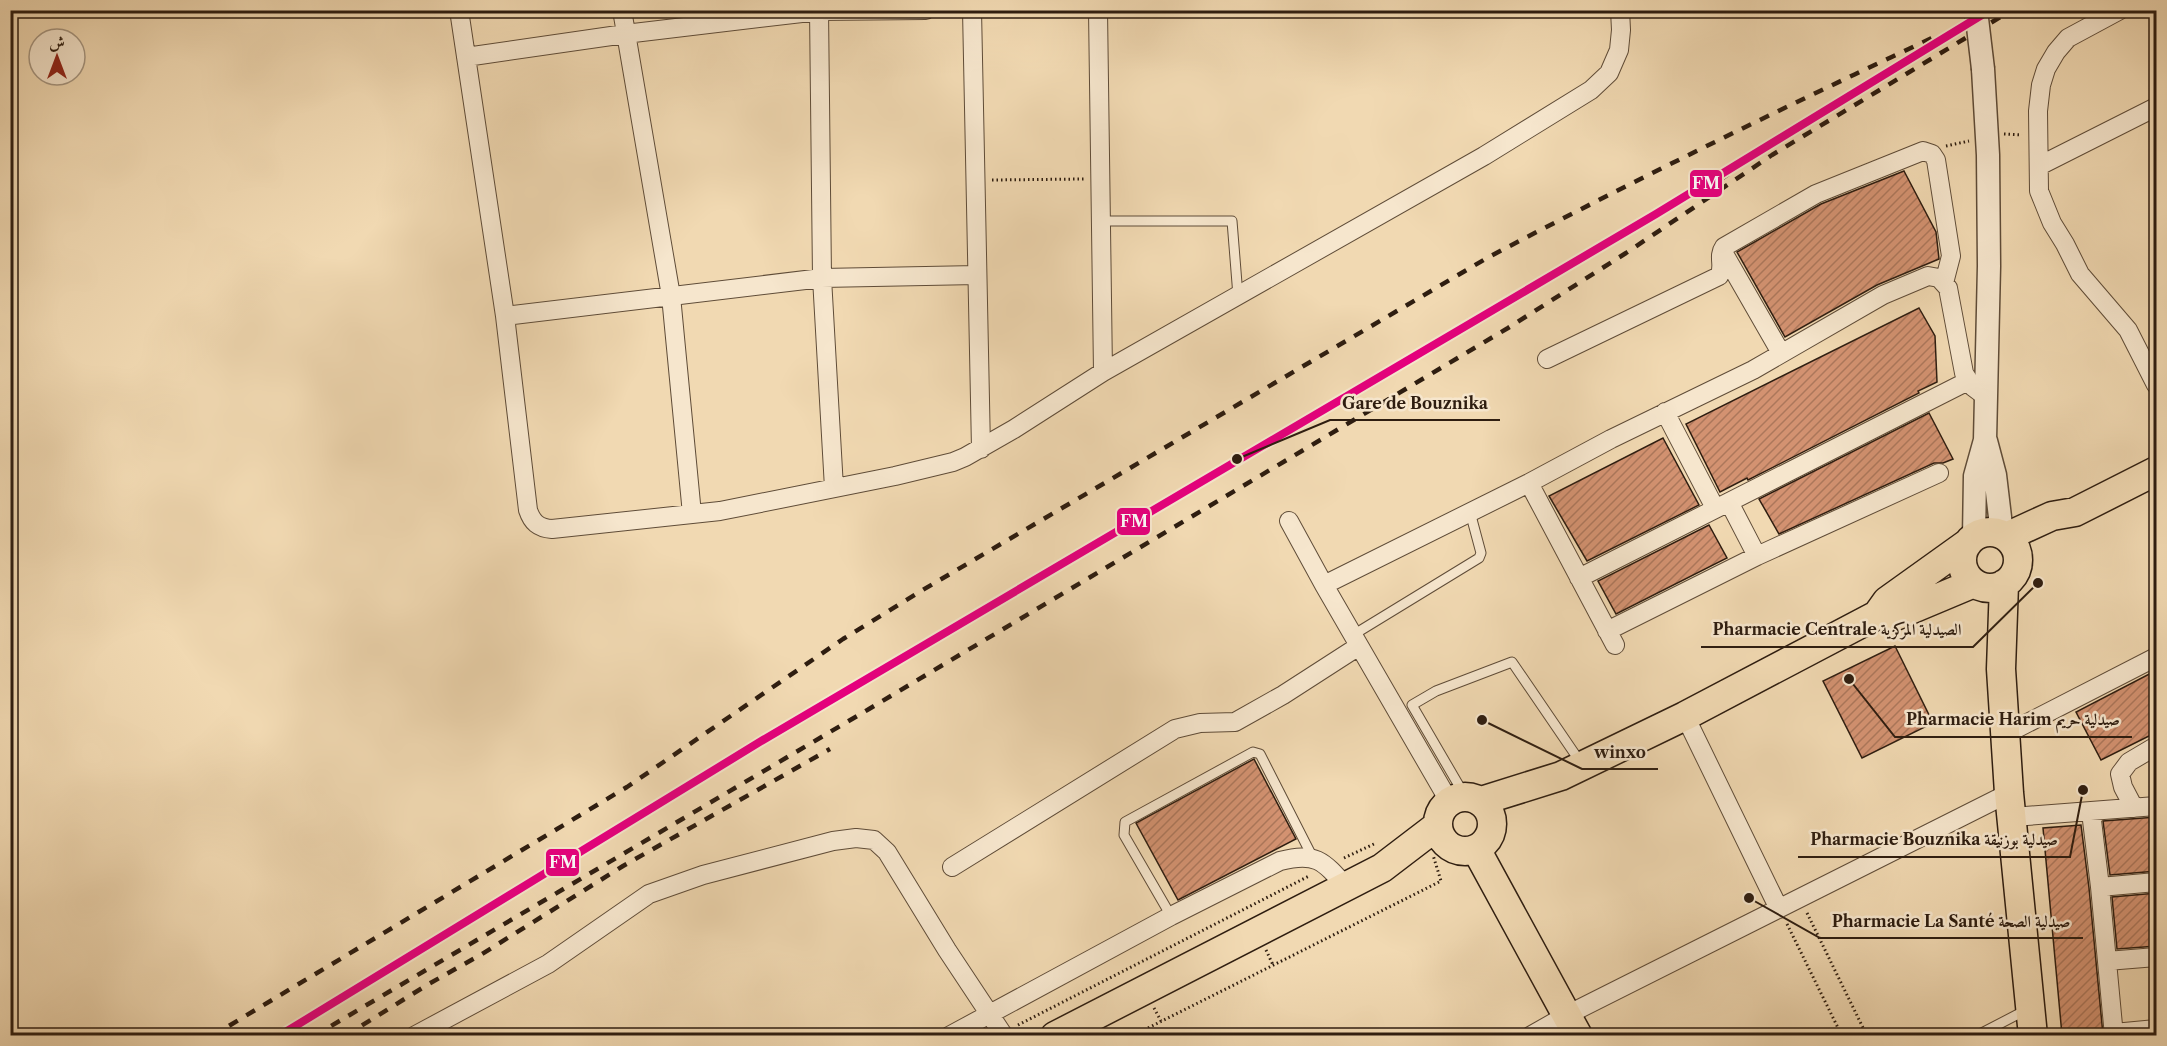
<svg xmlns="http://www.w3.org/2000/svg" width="2167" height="1046" viewBox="0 0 2167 1046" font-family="'Libre Caslon Text',Amiri,serif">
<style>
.building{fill:url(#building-hatch);stroke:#2e1d10;stroke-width:1.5}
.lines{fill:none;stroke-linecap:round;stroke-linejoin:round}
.service-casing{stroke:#5f4c38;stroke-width:11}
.minor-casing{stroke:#5f4c38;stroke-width:20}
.tertiary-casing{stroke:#5f4c38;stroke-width:25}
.primary-casing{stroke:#2e1d10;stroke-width:31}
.path{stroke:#2e1d10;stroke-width:3;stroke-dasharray:1.5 3;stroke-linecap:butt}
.service{stroke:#f6e6cd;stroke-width:9}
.minor{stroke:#f6e6cd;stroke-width:18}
.tertiary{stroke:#f6e6cd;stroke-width:22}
.primary{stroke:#f1d9b2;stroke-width:28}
.rail{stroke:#2e1d10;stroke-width:4.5;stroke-dasharray:10 10;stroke-linecap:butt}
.tertiary-bridge-casing{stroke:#5f4c38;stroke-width:25;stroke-linecap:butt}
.tertiary-bridge{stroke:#f6e6cd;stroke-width:22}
.rail-1-casing{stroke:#f6e6cd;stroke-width:12}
.rail-1{stroke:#e5007d;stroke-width:8}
.leader{fill:none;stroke:#2e1d10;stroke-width:2}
.callout-dot{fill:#2e1d10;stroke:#f6e6cd;stroke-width:2}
.callout-label{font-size:16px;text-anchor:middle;font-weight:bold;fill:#2e1d10;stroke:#f6e6cd;stroke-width:5;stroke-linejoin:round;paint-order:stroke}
.line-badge{stroke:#f6e6cd;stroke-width:2}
.badge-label{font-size:16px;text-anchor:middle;font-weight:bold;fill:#fff}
</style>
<defs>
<pattern id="building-hatch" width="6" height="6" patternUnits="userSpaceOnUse" patternTransform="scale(1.5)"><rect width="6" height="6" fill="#d39271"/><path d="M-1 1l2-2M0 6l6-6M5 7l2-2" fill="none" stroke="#ac775b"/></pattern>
</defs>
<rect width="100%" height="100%" fill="#f1d9b2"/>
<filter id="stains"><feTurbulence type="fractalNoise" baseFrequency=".00333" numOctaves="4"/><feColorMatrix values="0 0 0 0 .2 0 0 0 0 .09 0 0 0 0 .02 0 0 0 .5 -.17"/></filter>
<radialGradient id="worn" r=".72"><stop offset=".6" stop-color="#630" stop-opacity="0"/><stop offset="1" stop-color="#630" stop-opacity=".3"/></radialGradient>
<path class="building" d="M 1904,171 L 1936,232 L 1939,259 L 1877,285 L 1785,337 L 1737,252 L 1821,204 Z
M 1919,308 L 1935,336 L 1937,382 L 1918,391 L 1919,393 L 1748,480 L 1747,478 L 1720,492 L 1686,424 Z
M 1929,413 L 1953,459 L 1943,463 L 1934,463 L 1779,534 L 1759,499 Z
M 1663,438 L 1699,505 L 1587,561 L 1549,496 Z
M 1709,525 L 1727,558 L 1616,614 L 1598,581 Z
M 1895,646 L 1933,723 L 1862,758 L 1823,681 Z
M 2157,670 L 2157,732 L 2101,760 L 2076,712 Z
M 1254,759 L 1296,839 L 1178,900 L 1136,823 Z
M 2157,817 L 2157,871 L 2110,875 L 2103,821 Z
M 2081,825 L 2089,888 L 2103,1035 L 2062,1035 L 2043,828 Z
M 2157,893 L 2157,946 L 2117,949 L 2112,897 Z"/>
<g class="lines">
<g class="service-casing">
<path id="service" d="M 1101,221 L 1232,221 L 1238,296
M 1353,635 L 1479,558 L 1481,553 L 1470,512
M 1465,796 L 1412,705 L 1436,691 L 1512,662 L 1581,763
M 1171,916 L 1124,835 L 1125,822 L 1253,752 L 1260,754 L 1313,858
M 1976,1036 L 2028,1009"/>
</g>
<g class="minor-casing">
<path id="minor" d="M 459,10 L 505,316 L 528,510 C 532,522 538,528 552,529 L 720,511 L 895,476 L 953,462 L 965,457 L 1014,429 L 1103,372 L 1484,156 L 1591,90 L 1609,73 L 1619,50 L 1621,30 L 1620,10
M 622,10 L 671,296 L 692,514
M 819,10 L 822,278 L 834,488
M 972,10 L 981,449
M 1098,10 L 1103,372
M 2120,10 L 2068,38 L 2056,52 L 2046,69 L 2041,85 L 2038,111 L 2039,191 L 2052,223 L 2065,244 L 2080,274 L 2128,330 L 2156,385
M 466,57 L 625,34 L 819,11 L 926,10
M 2039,166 L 2156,107
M 1723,252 L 1781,353
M 505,316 L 822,278 L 977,275
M 1547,359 L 1719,276 C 1725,266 1717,257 1724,247 L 1816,194 L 1923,151 L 1932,154 L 1936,160 L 1951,256 L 1944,283
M 1665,412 L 1715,508
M 1529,483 L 1615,645
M 1729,502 L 1757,556
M 1289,521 L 1324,585 L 1449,801
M 1579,578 L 1968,381
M 1324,585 L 1529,483 L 1611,439 L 1753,370 L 1883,295 L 1928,276 L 1939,278 L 1948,288 L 1964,373 L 1973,387 L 1985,396
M 1607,631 L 1757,556 L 1939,473
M 1685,716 L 1779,909
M 2006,734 L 2156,657
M 2134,808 L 2123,787 L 2120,774 L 2129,762 L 2156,746
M 2091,812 L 2100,887 L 2114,1036
M 2013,817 L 2156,806
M 952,867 L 1175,729 L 1200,723 L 1235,722 L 1283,695 L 1359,646
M 2100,887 L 2156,882
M 2107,961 L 2156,957
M 2114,1033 L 2156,1029
M 414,1036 L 548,964 L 649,894 L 703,875 L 833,841 L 856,838 L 874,840 L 887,852 L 947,950 L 1004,1036
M 949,1036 L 1171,916 L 1280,861 C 1315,852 1323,860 1346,887
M 1530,1036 L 1567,1015 L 2009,793"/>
</g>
<g class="tertiary-casing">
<path id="tertiary" d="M 1986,441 L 1995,475 L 2002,534
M 1974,537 L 1975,476 L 1985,440 L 1989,266 L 1988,155 L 1983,69"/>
</g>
<g class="primary-casing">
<path id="primary" d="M1962 560a28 28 0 1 1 56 0a28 28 0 1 1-56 0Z
M 2006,537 L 2052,516 L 2075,512 L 2156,471
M 2004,584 L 2001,669 L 2009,793 L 2033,1036
M 1877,615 L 1893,617 L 1974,583
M1438 824a27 27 0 1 1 54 0a27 27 0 1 1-54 0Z
M 1481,801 L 1561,776 L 1685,716 L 1877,615 L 1887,601 L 1968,543
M 1476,849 L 1578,1036
M 1055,1036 L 1382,868 L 1437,826"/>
</g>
<path class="path" d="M 2004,134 L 2022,135
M 1946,146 L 1969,141
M 992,180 L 1084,179
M 1344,858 L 1376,843
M 1807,913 L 1867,1036
M 1787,924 L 1842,1036
M 1266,950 L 1273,965
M 1154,1008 L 1161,1021
M 1018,1025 L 1309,876
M 1132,1036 L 1441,881 L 1433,855"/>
<use href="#service" class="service"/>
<use href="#minor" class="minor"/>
<use href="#tertiary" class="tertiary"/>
<use href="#primary" class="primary"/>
<path class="rail" d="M 1720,180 L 1769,145
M 212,1036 L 627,787 L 843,639 L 921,591 L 1487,258 C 1633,181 1782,108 1932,38
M 314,1036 L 869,709 L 1508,328 L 1626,253 L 1772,155 L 2012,10
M 345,1036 L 427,985 L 482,954 L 623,866 L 830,749"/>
<g class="tertiary-bridge-casing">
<path id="tertiary-bridge" d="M 1976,10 L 1983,69"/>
</g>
<use href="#tertiary-bridge" class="tertiary-bridge"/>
<g class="rail-1-casing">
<path id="rail-1" d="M 279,1036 L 763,740 L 1656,214 L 1990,10"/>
</g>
<use href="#rail-1" class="rail-1"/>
</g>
<path class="leader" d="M1237 459L1330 420H1500M2038 583L1973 647H1701M1849 679L1895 737H2132M1482 720L1582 769H1658M2083 790L2070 857H1798M1749 898L1820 938H2083"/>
<g class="callout-dot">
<circle cx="1237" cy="459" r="6"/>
<circle cx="2038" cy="583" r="6"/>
<circle cx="1849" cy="679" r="6"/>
<circle cx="1482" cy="720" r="6"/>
<circle cx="2083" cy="790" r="6"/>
<circle cx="1749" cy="898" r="6"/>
</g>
<g class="callout-label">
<text x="1415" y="409">Gare de Bouznika</text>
<text x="1837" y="635">Pharmacie Centrale الصيدلية المركزية</text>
<text x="2013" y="725">Pharmacie Harim صيدلية حريم</text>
<text x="1620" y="758">winxo</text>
<text x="1934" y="845">Pharmacie Bouznika صيدلية بوزنيقة</text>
<text x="1951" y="927">Pharmacie La Santé صيدلية الصحة</text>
</g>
<g class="line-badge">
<rect x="1689" y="169" width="34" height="29" rx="6" fill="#e5007d"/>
<rect x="1116" y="507" width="35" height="29" rx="6" fill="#e5007d"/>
<rect x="545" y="848" width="35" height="29" rx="6" fill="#e5007d"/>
</g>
<g class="badge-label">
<text x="1706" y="189">FM</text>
<text x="1134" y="527">FM</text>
<text x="563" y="868">FM</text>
</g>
<rect width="2167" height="1046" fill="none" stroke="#f1d9b2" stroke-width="36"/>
<rect x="12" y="12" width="2143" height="1022" fill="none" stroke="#2e1d10" stroke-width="3"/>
<rect x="18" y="18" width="2131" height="1010" fill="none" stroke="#2e1d10" stroke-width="1.5"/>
<g transform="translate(57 57)"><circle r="28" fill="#f6e6cd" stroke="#a69681" stroke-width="1.5"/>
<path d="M0-4.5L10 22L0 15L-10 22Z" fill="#8f2418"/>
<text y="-9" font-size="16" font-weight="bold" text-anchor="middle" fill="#2e1d10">ش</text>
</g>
<rect width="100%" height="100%" filter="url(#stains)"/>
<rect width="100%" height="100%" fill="url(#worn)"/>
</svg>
